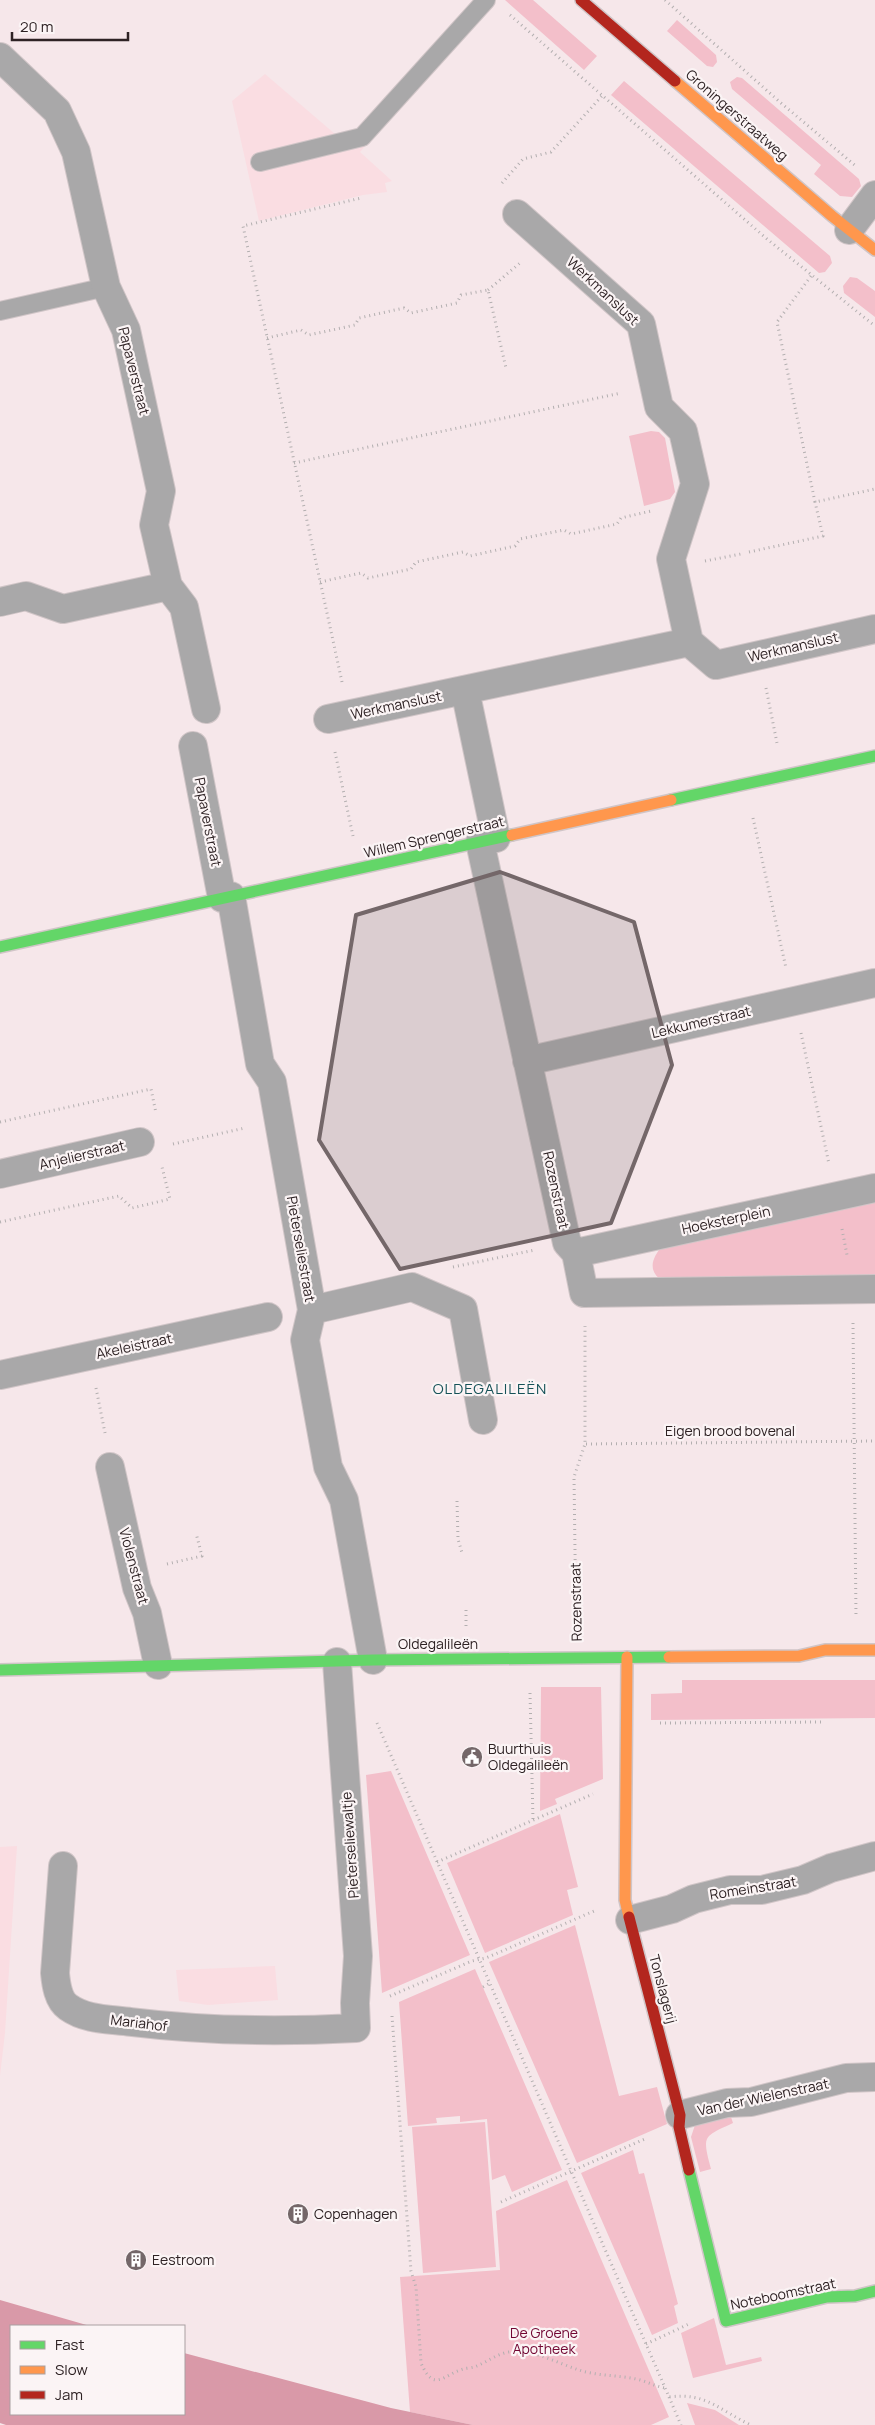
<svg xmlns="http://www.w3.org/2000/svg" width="875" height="2425" viewBox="0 0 875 2425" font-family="Manrope,sans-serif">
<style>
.built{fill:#fadde2}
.green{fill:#f3bfca}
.water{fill:#d999a8}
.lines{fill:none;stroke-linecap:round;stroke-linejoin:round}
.lane-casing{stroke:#d0c5c7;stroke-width:20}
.street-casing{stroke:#d0c5c7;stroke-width:30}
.fast-casing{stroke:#d0c5c7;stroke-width:14}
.slow-casing{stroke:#d0c5c7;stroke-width:14}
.jam-casing{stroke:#d0c5c7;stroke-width:14}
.path{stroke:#b3afb0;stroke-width:3;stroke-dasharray:1 4;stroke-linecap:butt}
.lane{stroke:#a9a8a9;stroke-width:18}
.street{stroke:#a9a8a9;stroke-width:28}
.fast{stroke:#63d668;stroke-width:11}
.slow{stroke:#ff974d;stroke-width:11}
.jam{stroke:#b3261e;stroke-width:11}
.marked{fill:#746769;fill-opacity:0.2;stroke:#746769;stroke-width:4;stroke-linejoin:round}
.labels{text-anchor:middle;stroke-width:4.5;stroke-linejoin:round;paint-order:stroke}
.street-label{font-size:14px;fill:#2e2224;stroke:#fbf4f5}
.poi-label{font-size:14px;fill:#2e2224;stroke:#fbf4f5;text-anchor:start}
.park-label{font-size:14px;fill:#720633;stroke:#fbf4f5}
.neighbourhood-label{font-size:15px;letter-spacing:1px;fill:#165258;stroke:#fbf4f5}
</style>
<rect width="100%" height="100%" fill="#f6e7ea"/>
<path class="built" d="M 475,22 L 360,152 L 392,181 L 385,183 L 387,192 L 363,195 L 259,221 L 232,101 L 265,74 L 335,134 L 364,128 Z
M 17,1846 L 5,2033 L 0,2076 L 0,1847 Z
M 275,1966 L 278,2000 L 208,2005 L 179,2001 L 176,1970 Z"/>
<path class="green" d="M 505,0 L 533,0 L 597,56 L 584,70 Z
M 677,20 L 716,55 L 717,62 L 713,67 L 707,66 L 667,31 Z
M 737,77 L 742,78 L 859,179 L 861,186 L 852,197 L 840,196 L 814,174 L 821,165 L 732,89 L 730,82 Z
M 624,81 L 830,256 L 832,263 L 825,272 L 819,273 L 611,95 Z
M 850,277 L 857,278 L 875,291 L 875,317 L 844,293 L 843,286 Z
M 651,431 L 659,432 L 665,438 L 675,492 L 670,499 L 644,506 L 629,436 Z
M 875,1198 L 875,1281 L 662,1281 C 647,1270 652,1258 663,1245 Z
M 682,1680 L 875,1680 L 875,1718 L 651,1720 L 651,1694 L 682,1693 Z
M 541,1687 L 601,1687 L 603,1779 L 555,1799 L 557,1804 L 540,1811 Z
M 391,1771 L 470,1955 L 382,1993 L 366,1775 Z
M 560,1814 L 578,1887 L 567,1890 L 573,1915 L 485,1953 L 447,1863 Z
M 575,1925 L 619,2096 L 657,2087 L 667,2124 L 577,2163 L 489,1962 Z
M 475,1969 L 562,2170 L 512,2192 L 505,2175 L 492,2180 L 487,2119 L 460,2122 L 460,2116 L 436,2118 L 437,2123 L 408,2126 L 399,2002 Z
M 720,2115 L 731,2117 L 733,2123 C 703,2137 702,2135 711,2169 L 700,2172 L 691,2137 L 696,2122 Z
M 485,2122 L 496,2267 L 423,2273 L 412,2127 Z
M 633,2150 L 639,2174 L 644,2173 L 678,2304 L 674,2306 L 678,2323 L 652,2335 L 581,2173 Z
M 567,2180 L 669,2417 L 651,2425 L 473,2425 L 410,2412 L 400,2277 L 500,2270 L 496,2211 Z
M 714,2318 L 726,2365 L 761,2357 L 762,2361 L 693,2378 L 681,2333 Z
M 687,2403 L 715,2410 L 739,2425 L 695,2425 Z"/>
<path class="water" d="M 0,2300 L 90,2326 L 11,2326 L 11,2414 L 184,2414 L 184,2353 L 391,2408 L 473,2425 L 6,2425 L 0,2423 Z"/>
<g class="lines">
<g class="lane-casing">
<path id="lane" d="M 260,162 L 362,137 L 486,0
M 0,311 L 106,287"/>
</g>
<g class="street-casing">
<path id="street" d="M 0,57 L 57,111 L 76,152 L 106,287 L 126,330 L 161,491 L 154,525 L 168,586 L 184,607 L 206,709
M 517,214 L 641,324 L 659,407 L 683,431 L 695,484 L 671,559 L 689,642 L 716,665 L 875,629
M 849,230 L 875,195
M 0,602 L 26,596 L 63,609 L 168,586
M 465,690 L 496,838
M 328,719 L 689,642
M 193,746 L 222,898
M 480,842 L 567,1243 L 576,1253 L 584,1293 L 875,1289
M 231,896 L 260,1064 L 272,1082 L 312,1310 L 305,1340 L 328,1467 L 344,1500 L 373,1660
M 527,1061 L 875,983
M 0,1174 L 140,1142
M 576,1253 L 875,1188
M 312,1310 L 412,1287 L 463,1309 L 483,1420
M 0,1375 L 268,1317
M 110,1467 L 137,1588 L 147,1613 L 158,1665
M 63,1866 L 55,1973 C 56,1984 58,2000 68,2007 C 86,2020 109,2019 131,2022 C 205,2031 281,2032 356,2028 L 355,2003 L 358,1956 L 337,1662
M 630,1920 L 672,1909 L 694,1899 L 730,1890 L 762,1890 L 803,1880 L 831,1868 L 875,1856
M 680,2115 L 727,2103 L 751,2102 L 846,2078 L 875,2077"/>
</g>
<g class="fast-casing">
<path id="fast" d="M 671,800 L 875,756
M 0,947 L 512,835
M 0,1670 L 373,1660 L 669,1657
M 689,2170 L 726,2321 L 827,2297 L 855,2296 L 875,2291"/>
</g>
<g class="slow-casing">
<path id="slow" d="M 675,81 L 832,216 L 875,250
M 512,835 L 671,800
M 627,1657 L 625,1900 L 629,1917
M 669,1657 L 799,1656 L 825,1650 L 875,1650"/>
</g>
<g class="jam-casing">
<path id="jam" d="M 581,0 L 675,81
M 629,1917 L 680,2115 L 679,2127 L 689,2170"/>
</g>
<path class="path" d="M 665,0 L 781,103 L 857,167
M 510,15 L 767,239 L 875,326
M 502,183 L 523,159 L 551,152 L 602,96
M 811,276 L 777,322 L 815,502 L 875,489
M 488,290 L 520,263
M 267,338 L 301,330 L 309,335 L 355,325 L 359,318 L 404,308 L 411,313 L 457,303 L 461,295 L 488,290 L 506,368
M 294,463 L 621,393
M 749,552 L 823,536 L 815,502
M 705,561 L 741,554
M 320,582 L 361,573 L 368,578 L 411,569 L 416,562 L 463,552 L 470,556 L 515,546 L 520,539 L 564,530 L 571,534 L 617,524 L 621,518 L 651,511
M 342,682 L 243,226 L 361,198
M 766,688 L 777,743
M 335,752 L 353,836
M 753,818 L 786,968
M 801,1033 L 829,1164
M 0,1122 L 151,1089 L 156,1113
M 173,1144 L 245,1128
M 0,1222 L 119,1196 L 132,1208 L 170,1199 L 162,1167
M 842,1229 L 847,1255
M 453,1267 L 535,1250
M 853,1323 L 856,1617
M 96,1388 L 105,1433
M 586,1444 L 875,1441
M 457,1501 L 458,1539 L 462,1553
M 167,1564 L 202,1556 L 196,1533
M 466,1610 L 466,1626
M 576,1625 L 574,1477 L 585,1444 L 585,1326
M 530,1693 L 533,1820
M 377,1723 L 669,2397 C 707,2392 720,2411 751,2425
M 660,1723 L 824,1722
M 437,1862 L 593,1794
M 483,1987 L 490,1983
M 390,1996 L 472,1961 L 486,1958 L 594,1911
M 392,2016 L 411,2271 L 416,2287 L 421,2363 C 434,2393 443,2375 463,2369 C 466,2368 471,2368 474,2367 C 486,2363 496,2354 509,2352 C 533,2349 557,2363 579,2370 C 597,2376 617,2375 636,2379 C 646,2381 654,2386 665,2388
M 501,2202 L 647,2138
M 646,2344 L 691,2323
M 669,2397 L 681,2425"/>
<use href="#lane" class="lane"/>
<use href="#street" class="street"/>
<use href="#fast" class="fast"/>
<use href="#slow" class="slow"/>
<use href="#jam" class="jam"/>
</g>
<path class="marked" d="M 500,872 L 634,922 L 672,1065 L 611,1223 L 400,1269 L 319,1140 L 356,915 Z"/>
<defs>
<g id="civic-disc" transform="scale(1.125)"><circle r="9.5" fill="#746769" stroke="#fbf4f5"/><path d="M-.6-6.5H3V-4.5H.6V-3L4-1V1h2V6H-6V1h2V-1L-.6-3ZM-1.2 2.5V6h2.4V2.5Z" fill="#fff"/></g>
<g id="building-disc" transform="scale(1.125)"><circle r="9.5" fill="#746769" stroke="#fbf4f5"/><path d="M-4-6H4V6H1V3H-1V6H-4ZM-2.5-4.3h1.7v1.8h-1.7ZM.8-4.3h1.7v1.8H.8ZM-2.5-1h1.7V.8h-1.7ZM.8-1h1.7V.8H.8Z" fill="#fff"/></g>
</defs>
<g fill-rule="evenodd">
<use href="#civic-disc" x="472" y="1757"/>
<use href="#building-disc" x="298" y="2214"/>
<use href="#building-disc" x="136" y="2260"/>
</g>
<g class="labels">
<g class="street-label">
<text transform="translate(737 115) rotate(41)" y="5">Groningerstraatweg</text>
<text transform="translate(603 291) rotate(43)" y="5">Werkmanslust</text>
<text transform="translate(134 371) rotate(76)" y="5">Papaverstraat</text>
<text transform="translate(793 647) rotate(-13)" y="5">Werkmanslust</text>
<text transform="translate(396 705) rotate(-12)" y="5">Werkmanslust</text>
<text transform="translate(208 822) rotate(79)" y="5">Papaverstraat</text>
<text transform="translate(434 837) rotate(-13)" y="5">Willem Sprengerstraat</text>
<text transform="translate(701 1022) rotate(-13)" y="5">Lekkumerstraat</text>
<text transform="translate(82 1155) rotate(-13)" y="5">Anjelierstraat</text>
<text transform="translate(556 1190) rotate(78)" y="5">Rozenstraat</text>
<text transform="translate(726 1220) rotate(-12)" y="5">Hoeksterplein</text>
<text transform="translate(301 1249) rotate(80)" y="5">Pieterseliestraat</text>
<text transform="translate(134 1346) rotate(-12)" y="5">Akeleistraat</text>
<text x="730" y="1436">Eigen brood bovenal</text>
<text transform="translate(134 1566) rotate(75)" y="5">Violenstraat</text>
<text transform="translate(576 1602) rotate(-91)" y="5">Rozenstraat</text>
<text x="438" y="1649">Oldegalileën</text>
<text transform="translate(350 1845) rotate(-94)" y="5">Pieterseliewaltje</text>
<text transform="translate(753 1888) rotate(-9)" y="5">Romeinstraat</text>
<text transform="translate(663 1989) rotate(75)" y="5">Tonslagerij</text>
<text transform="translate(139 2023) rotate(7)" y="5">Mariahof</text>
<text transform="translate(763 2097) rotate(-12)" y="5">Van der Wielenstraat</text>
<text transform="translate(783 2294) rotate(-12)" y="5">Noteboomstraat</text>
</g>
<g class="poi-label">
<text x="488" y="1754">Buurthuis<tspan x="488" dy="16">Oldegalileën</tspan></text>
<text x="314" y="2219">Copenhagen</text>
<text x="152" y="2265">Eestroom</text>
</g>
<g class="park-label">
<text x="544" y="2338">De Groene<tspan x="544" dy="16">Apotheek</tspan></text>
</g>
<g class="neighbourhood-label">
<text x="490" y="1394">OLDEGALILEËN</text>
</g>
</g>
<rect x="10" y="2325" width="175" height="90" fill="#fbf4f5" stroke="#a9a0a1"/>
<rect x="20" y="2341" width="25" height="8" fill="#63d668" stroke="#a9a0a1"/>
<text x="55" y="2350" font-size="15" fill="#2e2224">Fast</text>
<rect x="20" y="2366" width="25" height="8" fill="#ff974d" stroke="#a9a0a1"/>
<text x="55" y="2375" font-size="15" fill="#2e2224">Slow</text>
<rect x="20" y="2391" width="25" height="8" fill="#b3261e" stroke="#a9a0a1"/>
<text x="55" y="2400" font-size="15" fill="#2e2224">Jam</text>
<path d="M12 32v8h116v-8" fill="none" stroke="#2e2224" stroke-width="2.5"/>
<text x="20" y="32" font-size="15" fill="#2e2224" stroke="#fbf4f5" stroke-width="4" paint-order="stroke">20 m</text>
</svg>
